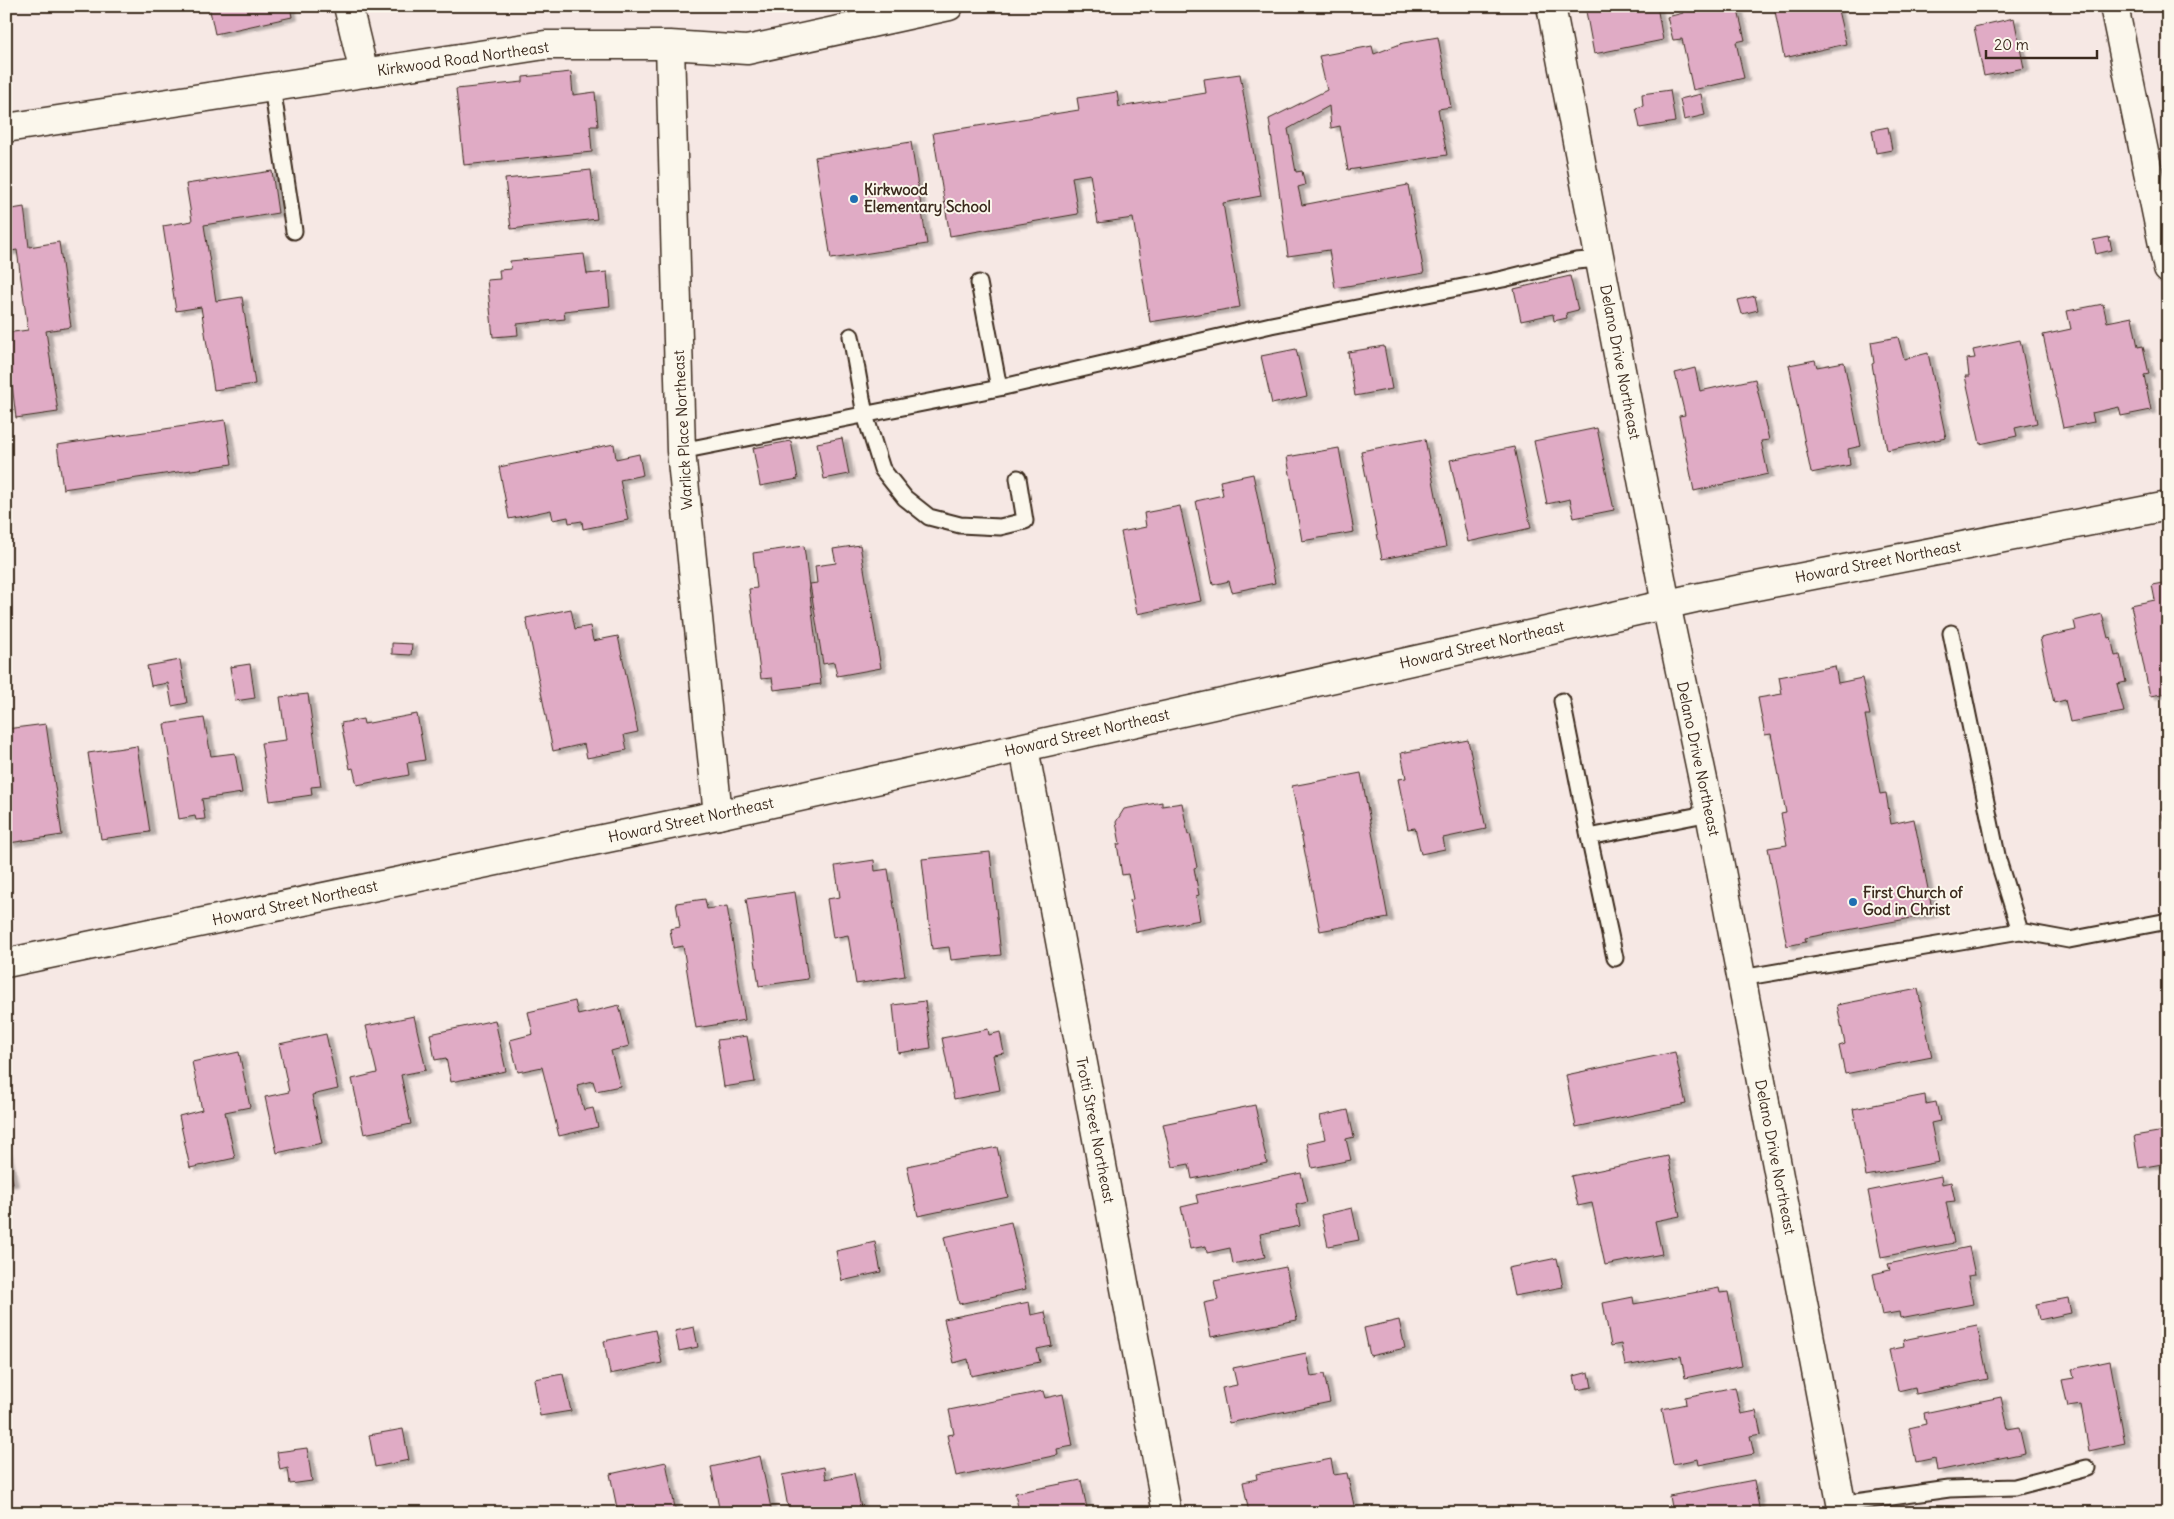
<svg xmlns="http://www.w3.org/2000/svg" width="2174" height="1519" viewBox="0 0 2174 1519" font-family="Delius,sans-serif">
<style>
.building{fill:#e0abc5;stroke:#3b2a1e;filter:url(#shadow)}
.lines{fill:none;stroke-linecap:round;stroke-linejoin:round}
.service-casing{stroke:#3b2a1e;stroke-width:19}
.minor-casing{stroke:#3b2a1e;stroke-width:31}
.tertiary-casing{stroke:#3b2a1e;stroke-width:31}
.service{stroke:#fbf7ec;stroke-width:15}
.minor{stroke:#fbf7ec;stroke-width:28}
.tertiary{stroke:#fbf7ec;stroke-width:28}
.poi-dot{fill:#1f6fb2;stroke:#fbf7ec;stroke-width:2}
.labels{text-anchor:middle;stroke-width:4;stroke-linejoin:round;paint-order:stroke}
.street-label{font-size:15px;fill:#3b2a1e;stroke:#fbf7ec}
.poi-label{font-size:15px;font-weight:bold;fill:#3b2a1e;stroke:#fbf7ec;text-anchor:start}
</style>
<defs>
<filter id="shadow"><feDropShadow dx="5.5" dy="3" stdDeviation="1" flood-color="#0004"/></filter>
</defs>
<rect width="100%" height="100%" fill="#f6e8e4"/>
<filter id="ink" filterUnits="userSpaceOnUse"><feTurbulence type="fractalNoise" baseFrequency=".02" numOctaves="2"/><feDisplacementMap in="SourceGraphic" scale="10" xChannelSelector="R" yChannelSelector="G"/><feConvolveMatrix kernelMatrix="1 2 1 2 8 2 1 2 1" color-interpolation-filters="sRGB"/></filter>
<g filter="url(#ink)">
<path class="building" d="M 209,6 L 290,6 L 292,17 L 215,34 Z
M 1585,6 L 1657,6 L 1663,40 L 1594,54 Z
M 1681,6 L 1737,6 L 1745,40 L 1736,42 L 1744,78 L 1693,90 L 1682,39 L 1673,40 L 1667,17 L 1683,13 Z
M 1774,6 L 1837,6 L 1846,44 L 1784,58 Z
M 2014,18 L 2024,68 L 1984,76 L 1974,27 Z
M 1438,37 L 1451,107 L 1438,109 L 1447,155 L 1348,170 L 1340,126 L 1331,128 L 1329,106 L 1288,129 L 1296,172 L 1302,171 L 1305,185 L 1298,187 L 1302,205 L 1408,185 L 1424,273 L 1335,288 L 1329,250 L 1288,256 L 1269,119 L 1327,90 L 1319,56 L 1372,46 L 1374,54 L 1403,43 Z
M 571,72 L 573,95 L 595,92 L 598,126 L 590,126 L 592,152 L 464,165 L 456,89 L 523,82 L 523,77 Z
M 1240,74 L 1261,196 L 1223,203 L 1240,307 L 1150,322 L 1133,218 L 1098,223 L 1090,174 L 1072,177 L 1078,214 L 950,236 L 933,133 L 1079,110 L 1077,98 L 1117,92 L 1119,107 L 1206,93 L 1204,79 Z
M 1670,90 L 1675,122 L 1640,128 L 1636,108 L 1643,106 L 1642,94 Z
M 1701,94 L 1705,115 L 1684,120 L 1680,99 Z
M 1888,127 L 1892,150 L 1876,153 L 1872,130 Z
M 911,142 L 927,244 L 831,259 L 815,157 Z
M 591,170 L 597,219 L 511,229 L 505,179 Z
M 272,171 L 278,213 L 204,225 L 216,301 L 242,297 L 255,384 L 214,390 L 201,307 L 176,311 L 163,226 L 192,221 L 186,184 Z
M 24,207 L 29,247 L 59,242 L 71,327 L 46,331 L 58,412 L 16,418 L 6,333 L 28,330 L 17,250 L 6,252 L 6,210 Z
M 2109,237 L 2112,250 L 2096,254 L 2093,240 Z
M 584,254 L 587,274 L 607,272 L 610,306 L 564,311 L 565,319 L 517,324 L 518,335 L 493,337 L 487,280 L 500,279 L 499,270 L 511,269 L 510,261 Z
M 1570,276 L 1578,310 L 1566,313 L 1567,318 L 1554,321 L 1553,314 L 1521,321 L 1514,289 Z
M 1755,296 L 1758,310 L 1742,314 L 1738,300 Z
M 2103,304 L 2107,322 L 2132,317 L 2138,347 L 2143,346 L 2149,374 L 2144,375 L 2151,410 L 2121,416 L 2119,407 L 2092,413 L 2094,422 L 2063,428 L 2043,335 L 2071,329 L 2067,311 Z
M 1898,337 L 1904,359 L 1928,353 L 1946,438 L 1887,450 L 1872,364 L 1874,363 L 1871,342 Z
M 2020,340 L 2037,423 L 2015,428 L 2017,436 L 1980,444 L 1965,376 L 1969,376 L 1967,359 L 1975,358 L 1973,350 Z
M 1384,346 L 1392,389 L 1355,396 L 1348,352 Z
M 1296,349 L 1307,396 L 1272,404 L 1261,356 Z
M 1815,360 L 1817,367 L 1844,362 L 1861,446 L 1848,449 L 1850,465 L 1811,473 L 1789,365 Z
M 1695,368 L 1700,391 L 1755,379 L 1769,440 L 1761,441 L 1768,474 L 1694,491 L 1679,416 L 1685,415 L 1675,373 Z
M 225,420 L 232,464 L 63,489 L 57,445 Z
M 1597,428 L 1614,510 L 1574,518 L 1570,499 L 1547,504 L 1534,441 Z
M 842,438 L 849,474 L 824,479 L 817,443 Z
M 1425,439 L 1446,547 L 1382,559 L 1361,451 Z
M 791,441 L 798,479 L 760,486 L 753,448 Z
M 614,444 L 616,459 L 639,454 L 643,475 L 620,480 L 628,520 L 583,529 L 582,521 L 569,523 L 568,517 L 553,520 L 551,510 L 509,519 L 499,467 Z
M 1514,447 L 1531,528 L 1468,542 L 1450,460 Z
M 1339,448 L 1354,532 L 1302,541 L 1287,457 Z
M 1253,474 L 1275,583 L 1232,592 L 1229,581 L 1213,585 L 1196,501 L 1223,495 L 1220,481 Z
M 1180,506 L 1201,601 L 1137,614 L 1121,532 L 1146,527 L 1144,513 Z
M 860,545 L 881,668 L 837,676 L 834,662 L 823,664 L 810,584 L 817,583 L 815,566 L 836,563 L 833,549 Z
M 804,546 L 821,684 L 774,690 L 772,678 L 761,679 L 749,589 L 757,588 L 753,553 Z
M 2168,582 L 2168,693 L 2150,696 L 2131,605 L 2155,600 L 2152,585 Z
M 571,609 L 575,629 L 590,626 L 593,641 L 618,636 L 638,732 L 624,735 L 627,750 L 587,758 L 584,744 L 553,751 L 526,618 Z
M 2102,614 L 2108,638 L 2111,637 L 2115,656 L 2120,655 L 2126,682 L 2117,684 L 2124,712 L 2070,722 L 2065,700 L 2054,703 L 2040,638 L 2076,630 L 2074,621 Z
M 392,643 L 412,644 L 411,655 L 392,654 Z
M 180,660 L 187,703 L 172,706 L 168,683 L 151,686 L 147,666 Z
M 250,664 L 255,698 L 235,701 L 230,667 Z
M 1835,666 L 1838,683 L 1862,678 L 1870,715 L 1865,715 L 1880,794 L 1886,793 L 1891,824 L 1914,819 L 1933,914 L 1805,938 L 1806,942 L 1787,946 L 1768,848 L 1787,845 L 1781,814 L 1786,813 L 1771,734 L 1765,735 L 1758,698 L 1782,694 L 1779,677 Z
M 308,694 L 321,786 L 311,787 L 312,795 L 270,801 L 261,743 L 286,740 L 280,697 Z
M 417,714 L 425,760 L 407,763 L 409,775 L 357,785 L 353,768 L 350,769 L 341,723 L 363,719 L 364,724 Z
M 204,718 L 211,756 L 235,753 L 242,793 L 202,799 L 205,819 L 196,820 L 195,816 L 179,819 L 164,724 Z
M 46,724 L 62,835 L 9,843 L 6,823 L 6,729 Z
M 1468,740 L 1486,829 L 1443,838 L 1445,849 L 1421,854 L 1415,828 L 1408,829 L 1398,779 L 1406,778 L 1401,753 Z
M 137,746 L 150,832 L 101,839 L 88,753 Z
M 1361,773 L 1388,918 L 1320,931 L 1292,786 Z
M 1162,802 L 1162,806 L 1182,803 L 1188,835 L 1190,834 L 1197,867 L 1194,868 L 1199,895 L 1196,896 L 1200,920 L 1136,932 L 1130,900 L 1133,899 L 1128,874 L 1122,875 L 1117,844 L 1120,844 L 1116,822 L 1124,809 Z
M 2168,807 L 2168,843 L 2161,809 Z
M 990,852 L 1001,955 L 951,960 L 949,947 L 932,949 L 922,859 Z
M 874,860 L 875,871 L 888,869 L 905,976 L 856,984 L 848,935 L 833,938 L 827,899 L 840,897 L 835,866 Z
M 795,892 L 808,979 L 759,986 L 746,899 Z
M 705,899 L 707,909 L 727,906 L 745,1020 L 696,1028 L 683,946 L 673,948 L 670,929 L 680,927 L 676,903 Z
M 1918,989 L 1932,1057 L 1845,1074 L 1839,1046 L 1845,1044 L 1837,1005 Z
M 575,1001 L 578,1015 L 619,1005 L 629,1046 L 611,1051 L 620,1086 L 596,1091 L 593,1081 L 577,1085 L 584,1110 L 593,1108 L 598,1127 L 559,1136 L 542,1067 L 518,1072 L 510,1040 L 533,1034 L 528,1012 Z
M 925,1001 L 931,1048 L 898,1053 L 893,1005 Z
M 414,1016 L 426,1070 L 401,1075 L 411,1124 L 364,1134 L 352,1079 L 377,1073 L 366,1026 Z
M 495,1020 L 506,1071 L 451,1082 L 446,1058 L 435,1060 L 430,1034 Z
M 988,1029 L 989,1035 L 1000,1032 L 1004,1053 L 993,1055 L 1000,1090 L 954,1099 L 942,1038 Z
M 326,1034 L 338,1089 L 312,1095 L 322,1143 L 277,1153 L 265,1097 L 289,1092 L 279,1044 Z
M 747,1036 L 755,1082 L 724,1087 L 717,1040 Z
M 239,1052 L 250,1107 L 225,1112 L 235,1158 L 190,1168 L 179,1116 L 202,1110 L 192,1062 Z
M 1675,1052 L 1686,1104 L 1576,1127 L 1566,1075 Z
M 1925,1095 L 1926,1104 L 1936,1102 L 1940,1121 L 1931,1123 L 1939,1162 L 1866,1176 L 1853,1109 Z
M 1255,1105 L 1267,1163 L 1192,1179 L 1189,1164 L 1173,1167 L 1163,1124 Z
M 1348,1110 L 1354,1137 L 1346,1139 L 1351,1160 L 1312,1168 L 1307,1143 L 1325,1139 L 1320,1116 Z
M 2164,1131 L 2168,1163 L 2139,1168 L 2134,1136 Z
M 997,1147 L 1008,1197 L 918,1216 L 907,1166 Z
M 6,1151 L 13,1183 L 6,1184 Z
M 1668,1156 L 1680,1216 L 1655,1221 L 1662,1254 L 1605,1265 L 1592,1203 L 1578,1206 L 1571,1176 Z
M 1301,1173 L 1308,1202 L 1296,1205 L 1300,1226 L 1260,1234 L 1265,1257 L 1233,1264 L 1230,1248 L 1207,1253 L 1206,1246 L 1190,1249 L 1181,1207 L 1198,1203 L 1196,1195 Z
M 1941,1176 L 1942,1184 L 1951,1182 L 1955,1201 L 1946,1202 L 1954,1243 L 1881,1257 L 1868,1191 Z
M 1352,1208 L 1359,1240 L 1328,1246 L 1321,1215 Z
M 1011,1222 L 1026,1289 L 959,1304 L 944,1237 Z
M 2168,1231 L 2168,1252 L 2164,1232 Z
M 875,1242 L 881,1272 L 842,1281 L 836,1251 Z
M 1969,1247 L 1975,1275 L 1968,1276 L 1973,1304 L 1900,1318 L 1899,1312 L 1882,1315 L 1873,1274 L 1890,1270 L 1888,1264 Z
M 1557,1258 L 1563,1287 L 1514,1296 L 1508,1268 Z
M 1286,1267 L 1297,1320 L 1211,1337 L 1204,1303 L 1218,1300 L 1214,1281 Z
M 1719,1288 L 1720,1293 L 1728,1292 L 1742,1366 L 1685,1378 L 1681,1356 L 1625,1366 L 1621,1344 L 1611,1346 L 1603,1303 L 1633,1297 L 1634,1304 Z
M 2068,1298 L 2071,1313 L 2039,1320 L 2036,1304 Z
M 1029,1302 L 1031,1315 L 1045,1312 L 1052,1346 L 1037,1349 L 1040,1362 L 971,1376 L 968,1359 L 954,1363 L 944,1319 Z
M 1399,1320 L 1405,1348 L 1370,1356 L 1364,1328 Z
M 1977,1325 L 1988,1379 L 1916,1394 L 1915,1387 L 1898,1391 L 1889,1350 L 1904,1347 L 1903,1340 Z
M 694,1327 L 698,1347 L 679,1351 L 675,1331 Z
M 655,1330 L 662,1363 L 610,1374 L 604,1341 Z
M 1306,1353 L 1311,1376 L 1324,1374 L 1330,1402 L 1229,1423 L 1222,1388 L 1237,1385 L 1233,1368 Z
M 2110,1361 L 2125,1443 L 2089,1451 L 2081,1405 L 2068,1407 L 2062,1380 L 2074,1378 L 2072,1369 Z
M 1589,1372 L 1592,1387 L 1577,1390 L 1574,1376 Z
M 563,1374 L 571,1411 L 540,1416 L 534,1379 Z
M 1735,1387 L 1741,1414 L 1756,1411 L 1761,1434 L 1750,1436 L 1754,1454 L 1699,1465 L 1698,1459 L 1673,1464 L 1662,1409 L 1686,1404 L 1685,1397 Z
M 1043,1391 L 1045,1398 L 1063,1394 L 1073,1446 L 1057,1449 L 1058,1455 L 956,1476 L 947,1435 L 954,1434 L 949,1410 Z
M 2001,1397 L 2008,1429 L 2019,1427 L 2025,1453 L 1937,1471 L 1935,1458 L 1916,1462 L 1909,1428 L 1926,1424 L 1924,1413 Z
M 403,1429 L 409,1460 L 375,1467 L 369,1435 Z
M 307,1448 L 312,1481 L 290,1484 L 288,1468 L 280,1470 L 277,1452 Z
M 760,1456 L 772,1513 L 720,1513 L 711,1467 Z
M 1331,1459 L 1334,1475 L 1347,1473 L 1355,1510 L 1342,1513 L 1249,1513 L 1243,1482 L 1257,1479 L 1256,1474 Z
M 666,1462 L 676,1513 L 618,1513 L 610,1474 Z
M 824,1467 L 826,1479 L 854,1473 L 862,1513 L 789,1513 L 782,1475 Z
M 1081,1480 L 1088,1513 L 991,1513 L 1018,1507 L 1015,1493 Z
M 1754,1480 L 1760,1513 L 1672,1513 L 1669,1496 Z"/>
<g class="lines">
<g class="service-casing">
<path id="service" d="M 272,87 L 294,231
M 979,283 L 999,388
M 851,336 L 865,415 L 882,469 L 905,498 L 929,517 L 960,525 L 1000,527 L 1025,521 L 1018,478
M 681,451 L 999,388 L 1271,325 L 1503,279 L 1576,261 L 1601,259
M 1951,633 L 1998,860 L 2020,931
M 1562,701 L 1589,837 L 1710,813
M 1589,837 L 1615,958
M 1741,978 L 2020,931 L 2069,940 L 2168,921
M 1841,1504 L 1949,1489 L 2015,1487 L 2087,1468"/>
</g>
<g class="minor-casing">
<path id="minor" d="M 348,6 L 364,73
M 1551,6 L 1666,604 L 1710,813 L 1843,1513
M 2114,6 L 2168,269
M 670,45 L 681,451 L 718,815
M 6,128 L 545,45 L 670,45 L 747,50 L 949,6
M 1024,748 L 1167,1513"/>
</g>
<g class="tertiary-casing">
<path id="tertiary" d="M 6,963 L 718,815 L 1695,598 L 2168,506"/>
</g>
<use href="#service" class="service"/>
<use href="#minor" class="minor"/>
<use href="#tertiary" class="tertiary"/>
</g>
</g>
<g class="poi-dot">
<circle cx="854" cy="199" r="5"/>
<circle cx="1853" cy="902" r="5"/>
</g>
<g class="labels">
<g class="street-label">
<text transform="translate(463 59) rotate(-8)" y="5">Kirkwood Road Northeast</text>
<text transform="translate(1620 362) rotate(79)" y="5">Delano Drive Northeast</text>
<text transform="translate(683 430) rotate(-93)" y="5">Warlick Place Northeast</text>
<text transform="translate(1878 562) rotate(-11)" y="5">Howard Street Northeast</text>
<text transform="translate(1482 645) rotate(-13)" y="5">Howard Street Northeast</text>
<text transform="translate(1087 733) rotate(-13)" y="5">Howard Street Northeast</text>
<text transform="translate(1698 759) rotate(78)" y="5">Delano Drive Northeast</text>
<text transform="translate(691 820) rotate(-12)" y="5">Howard Street Northeast</text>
<text transform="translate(295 903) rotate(-12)" y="5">Howard Street Northeast</text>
<text transform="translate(1095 1130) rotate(79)" y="5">Trotti Street Northeast</text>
<text transform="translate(1775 1157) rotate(79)" y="5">Delano Drive Northeast</text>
</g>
<g class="poi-label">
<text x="864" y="195">Kirkwood<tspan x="864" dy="17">Elementary School</tspan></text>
<text x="1863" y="898">First Church of<tspan x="1863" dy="17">God in Christ</tspan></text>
</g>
</g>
<rect width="2174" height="1519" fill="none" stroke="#fbf7ec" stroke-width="25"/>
<rect x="12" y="12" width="2149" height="1494" fill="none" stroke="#3b2a1e" stroke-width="2" filter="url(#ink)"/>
<path d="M1986 50v8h111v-8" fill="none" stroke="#3b2a1e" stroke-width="2.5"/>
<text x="1994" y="50" font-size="15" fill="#3b2a1e" stroke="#fbf7ec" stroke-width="4" paint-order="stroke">20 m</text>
</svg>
